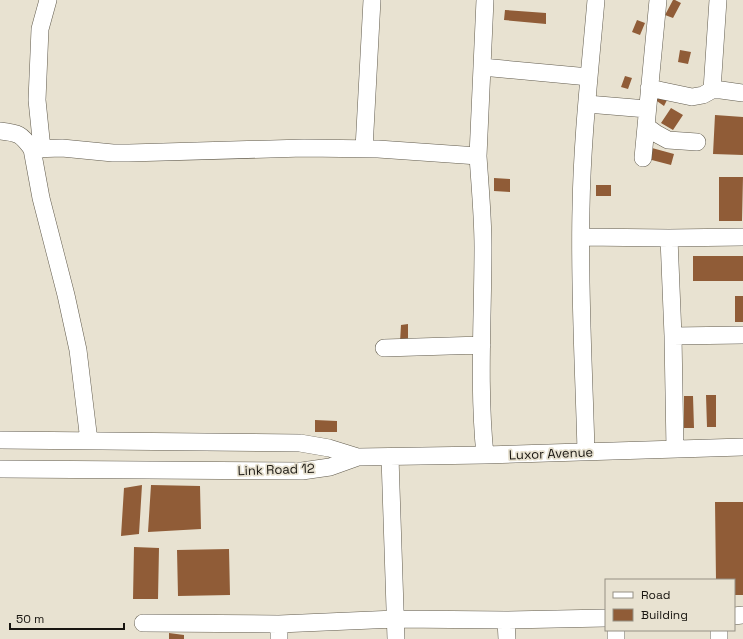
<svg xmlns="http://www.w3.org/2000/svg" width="743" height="639" viewBox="0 0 743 639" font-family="'Space Grotesk',sans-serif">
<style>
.building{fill:#905c37}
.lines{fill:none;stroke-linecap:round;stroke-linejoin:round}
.minor-casing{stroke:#625c4e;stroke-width:18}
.minor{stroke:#fff;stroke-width:17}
.labels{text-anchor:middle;stroke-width:3.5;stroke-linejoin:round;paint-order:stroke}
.street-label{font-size:13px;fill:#181510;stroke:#e8e2d1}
</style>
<rect width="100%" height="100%" fill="#e8e2d1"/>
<path class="building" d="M 673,0 L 675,0 L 681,3 L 673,18 L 665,15 Z
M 505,10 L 546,13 L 546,24 L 504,20 Z
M 637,20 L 645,23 L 640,35 L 632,32 Z
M 680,50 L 691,52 L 688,64 L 678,62 Z
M 625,76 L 632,78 L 628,89 L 621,87 Z
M 658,92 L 668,98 L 664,106 L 654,99 Z
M 671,108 L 683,115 L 673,130 L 661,123 Z
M 715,115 L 743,117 L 743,155 L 713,154 Z
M 652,148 L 674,154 L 671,165 L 648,159 Z
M 719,177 L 743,177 L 742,221 L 719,221 Z
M 494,178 L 510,179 L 510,192 L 494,191 Z
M 596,185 L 611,185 L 611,196 L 596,196 Z
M 693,256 L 743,256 L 743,281 L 693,281 Z
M 735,296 L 743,296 L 743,322 L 735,322 Z
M 408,324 L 408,343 L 400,342 L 401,325 Z
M 706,395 L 716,395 L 716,427 L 707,427 Z
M 684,396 L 693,396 L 694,428 L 684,428 Z
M 315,420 L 337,421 L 337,432 L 315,432 Z
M 142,485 L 139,534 L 121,536 L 124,488 Z
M 151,485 L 200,486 L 201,529 L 148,532 Z
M 715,502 L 743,502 L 743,595 L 734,595 L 734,580 L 716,580 Z
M 134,547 L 159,548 L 158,599 L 133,599 Z
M 229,549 L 230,595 L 178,596 L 177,550 Z
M 169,633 L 184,635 L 184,639 L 169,639 Z"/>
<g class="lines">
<g class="minor-casing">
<path id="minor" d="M 482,67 L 589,77
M 649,88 L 692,97 L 703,95 L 712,90 L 721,90 L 743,93
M 712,90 L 718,0
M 587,104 L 647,109
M 646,126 L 657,134 L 668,140 L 697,142
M 0,131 C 19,133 21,134 32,149
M 42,149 L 37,100 L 40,29 L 48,0
M 364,149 L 372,0
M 478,156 L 485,0
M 643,158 L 658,0
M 581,237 L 669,238
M 743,237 L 669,238 L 673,336 L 743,335
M 673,336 L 675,449
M 384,348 L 482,345
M 0,440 L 300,443 L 329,448 L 358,457
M 89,441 L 78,350 L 66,295 L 41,198 L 32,149 L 62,148 L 113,153 L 129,153 L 304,148 L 378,149 L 478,156 C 480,186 483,217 483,247 C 483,317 478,386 485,455
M 586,452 C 584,371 579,290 581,209 C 582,139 590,70 596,0
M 390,457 L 396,639
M 0,469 L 302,471 L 330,467 L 358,457 L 485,455 L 743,447
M 734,616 L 743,615
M 506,620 L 507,639
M 143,623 L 279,624 L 396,619 L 506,620 L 606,618
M 279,624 L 279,639
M 616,630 L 616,639
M 719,630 L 719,639"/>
</g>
<use href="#minor" class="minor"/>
</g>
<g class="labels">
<g class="street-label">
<text transform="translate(551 453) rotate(-2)" y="5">Luxor Avenue</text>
<text transform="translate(276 469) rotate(-2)" y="5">Link Road 12</text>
</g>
</g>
<rect x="605" y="579" width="130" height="52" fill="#e8e2d1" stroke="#959084"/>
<rect x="613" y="592" width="20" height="6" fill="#ffffff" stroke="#959084"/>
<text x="641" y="599" font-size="12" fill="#181510">Road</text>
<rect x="613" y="609" width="20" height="12" fill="#905c37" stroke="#959084"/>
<text x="641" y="619" font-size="12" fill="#181510">Building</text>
<path d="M10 623v6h114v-6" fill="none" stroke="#181510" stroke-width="2"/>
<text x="16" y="623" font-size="12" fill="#181510" stroke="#e8e2d1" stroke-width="3" paint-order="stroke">50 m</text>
</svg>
